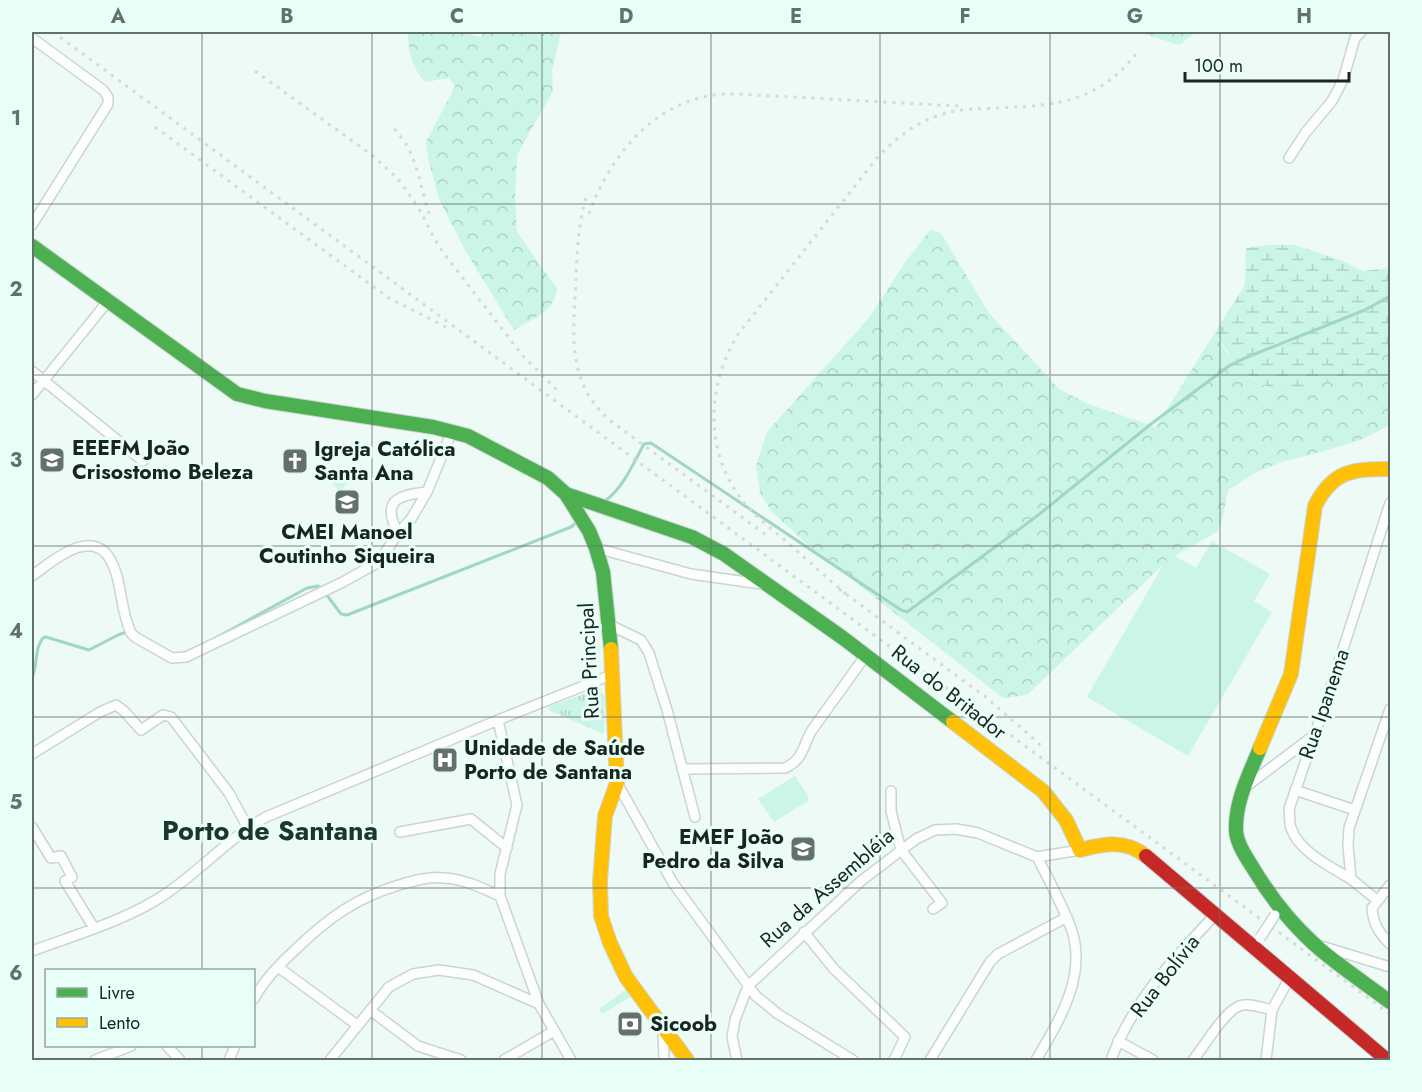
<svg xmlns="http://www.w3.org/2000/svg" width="1422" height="1092" viewBox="0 0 1422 1092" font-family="Jost,sans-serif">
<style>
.grass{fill:#caf5e8}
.forest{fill:url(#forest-crowns)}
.wetland{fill:url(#wetland-marsh)}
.park{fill:url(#park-tufts)}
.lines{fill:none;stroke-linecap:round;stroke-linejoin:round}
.stream{stroke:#a0d6c6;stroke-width:3}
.street-casing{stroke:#cad5d2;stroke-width:12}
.fast-casing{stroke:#cad5d2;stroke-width:16}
.slow-casing{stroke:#cad5d2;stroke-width:16}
.jam-casing{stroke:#cad5d2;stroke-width:16}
.street{stroke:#fcfefe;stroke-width:9}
.fast{stroke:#4caf50;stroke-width:14}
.slow{stroke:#ffc107;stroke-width:14}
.jam{stroke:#c62828;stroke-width:14}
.rail{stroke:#d5dad8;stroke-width:3;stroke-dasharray:3 6;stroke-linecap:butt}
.street-bridge-casing{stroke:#cad5d2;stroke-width:12;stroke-linecap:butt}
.street-bridge{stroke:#fcfefe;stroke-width:9}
.grid{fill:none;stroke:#64706c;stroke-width:1.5;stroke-opacity:0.55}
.labels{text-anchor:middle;stroke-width:6;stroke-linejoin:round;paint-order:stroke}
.poi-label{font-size:21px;font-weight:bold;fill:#1a2522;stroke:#e8fff8;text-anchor:start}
.street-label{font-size:21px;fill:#1a2522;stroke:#e8fff8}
.district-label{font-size:27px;font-weight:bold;fill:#1e352f;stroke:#e8fff8}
.neatline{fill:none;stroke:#64706c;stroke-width:2}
.grid-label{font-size:20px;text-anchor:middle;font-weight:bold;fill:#64706c}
</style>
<defs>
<pattern id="forest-crowns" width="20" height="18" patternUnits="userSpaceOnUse" patternTransform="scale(1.5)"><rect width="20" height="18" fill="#caf5e8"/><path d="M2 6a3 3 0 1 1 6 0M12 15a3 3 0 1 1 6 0" fill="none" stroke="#add2c7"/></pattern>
<pattern id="wetland-marsh" width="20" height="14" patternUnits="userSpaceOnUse" patternTransform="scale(1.5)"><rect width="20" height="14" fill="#caf5e8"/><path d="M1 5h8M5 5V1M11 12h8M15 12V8" fill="none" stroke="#add2c7"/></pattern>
<pattern id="park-tufts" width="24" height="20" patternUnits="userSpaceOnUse" patternTransform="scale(1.5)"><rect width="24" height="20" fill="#caf5e8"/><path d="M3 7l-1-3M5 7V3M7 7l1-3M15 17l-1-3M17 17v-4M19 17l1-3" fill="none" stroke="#add2c7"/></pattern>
</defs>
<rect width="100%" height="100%" fill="#edfaf6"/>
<path class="grass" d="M 349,467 L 356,476 L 339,491 L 330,480 Z
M 1212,541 L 1270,574 L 1254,601 L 1272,612 L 1188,756 L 1087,697 L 1170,553 L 1196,568 Z
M 795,776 L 808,796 L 808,801 L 774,822 L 758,799 Z
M 627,989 L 632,996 L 602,1014 L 599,1009 Z"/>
<path class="forest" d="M 408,32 L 466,32 L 467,34 L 480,37 L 486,32 L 561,32 L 552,70 L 553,91 L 517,155 L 515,199 L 517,232 L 557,289 C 554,312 532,319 514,330 L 466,252 L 439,199 L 429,162 L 426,142 L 455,86 L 449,78 L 425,82 C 412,68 408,50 408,32 Z
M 1139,32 L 1197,32 L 1179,45 Z
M 930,230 L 941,233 L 989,313 L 1059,389 L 1088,404 L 1156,427 L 1214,334 C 1224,347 1231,361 1243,372 C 1250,379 1259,380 1266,388 L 1390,343 L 1390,425 L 1360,440 L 1314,454 L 1281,462 L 1253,474 L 1228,490 L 1222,521 L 1217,532 L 1169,559 L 1027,695 L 1003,698 L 808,545 L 772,512 L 760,493 L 756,466 L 767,432 L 869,318 L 904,264 Z"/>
<path class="wetland" d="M 1267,245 L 1295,245 L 1340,260 L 1363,271 L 1390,268 L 1390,343 L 1371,364 L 1343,376 L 1302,389 L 1273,391 L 1234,366 L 1227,350 L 1214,334 L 1245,285 L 1246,248 Z"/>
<path class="park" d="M 593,691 L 602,693 L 605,696 L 604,734 L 548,710 L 549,706 Z"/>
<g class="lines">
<path class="stream" d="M 605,501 C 623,488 633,464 644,444 L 651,443 L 901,610 L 907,612 L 1037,516 L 1151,424 L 1229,366 L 1245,358 L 1365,310 L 1390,296
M 326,594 L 341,614 L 347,615 L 571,527 L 578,521
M 214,639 L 307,588 L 318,586 L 322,589
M 32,678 C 38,665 34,649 43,638 L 46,637 L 89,650 L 118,635 L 129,631"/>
<g class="street-casing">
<path id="street" d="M 32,38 L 103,90 L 108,97 L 108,104 L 32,225
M 1289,158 L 1306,132 L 1332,101 L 1343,80 L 1355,38 L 1361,32
M 32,371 L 143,461
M 32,395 L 108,301
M 398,533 C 381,501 397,495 427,492
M 596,548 L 691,574 L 768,585
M 32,576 C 59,556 100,521 116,573 C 122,593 122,614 131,633 L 135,637 L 172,658 L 186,657 L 343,582 L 375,564 L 383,556 L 398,533 L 411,519 L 427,492 L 452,431
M 610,625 L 641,640 L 649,653 L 667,710 L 695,817
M 498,720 L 517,805 L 500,874 L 500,896 L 539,1004 L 571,1060
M 32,754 L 100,712 L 116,705 L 124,711 L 141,730 L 163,715 L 171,717 L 229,793 L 248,828
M 682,769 L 785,768 C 804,759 802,747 812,730 L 866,655
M 617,783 L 673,883 L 756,996 L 778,1014 L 853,1060
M 1243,789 L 1313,736
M 1295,790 L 1355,810
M 891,791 L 891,811 L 901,850 L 942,903 L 933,909
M 32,827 L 51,858 L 61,856 L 72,877 L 65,881 L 94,928
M 400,832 L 471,819 L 507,848
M 1351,879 C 1331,867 1299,852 1291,828 C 1289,822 1290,815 1289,809 L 1326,702 L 1390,503
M 1390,885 L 1372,908 C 1373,924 1379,933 1390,944
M 1377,900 L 1351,879 L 1348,845 L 1349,828 L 1390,709
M 804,932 L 834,969 L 905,1037 L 894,1060
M 1321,946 L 1390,967
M 32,951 C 75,935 130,919 167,893 C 202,869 230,837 266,817 L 498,720 L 611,675
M 278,967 L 357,1025
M 254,999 C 264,980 279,965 295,950 C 327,919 355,898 399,885 C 413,881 429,876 444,878 C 464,879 482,888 500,896
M 370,1010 L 418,1046 L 461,1060
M 663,1030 L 664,1060
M 1118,1041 L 1153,1060
M 167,1046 L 180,1060
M 95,1060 L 131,1046
M 229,1060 L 235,1046
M 330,1060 L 389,987 L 413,974 L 439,970 L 473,975 L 539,1004
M 504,1060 L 554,1031
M 737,1060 L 732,1037 L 735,1020 L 748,986 L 861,881 L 916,839 L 935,830 L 956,829 L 978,833 L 1037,857 L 1080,850
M 930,1060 L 990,962 L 998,954 L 1067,917
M 1036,1060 C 1059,1021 1088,975 1071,928 C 1062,904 1049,880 1037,857
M 1111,1060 C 1132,1002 1174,958 1216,914
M 1193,1060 C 1204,1047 1223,1013 1239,1006 C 1248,1002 1262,1008 1272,1010
M 1266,1060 L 1272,1010 L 1290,977"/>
</g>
<g class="fast-casing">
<path id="fast" d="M 32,246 L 237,394 L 265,401 L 433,427 L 468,436 L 548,478 L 566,494 L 589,531 L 596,548 L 603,572 L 611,649
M 566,494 L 692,537 L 724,554 L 843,638 L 953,722
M 1260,748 C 1249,775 1235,801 1236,831 C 1237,844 1246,857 1253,868 C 1269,895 1290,922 1313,943 C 1337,965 1365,983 1390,1002"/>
</g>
<g class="slow-casing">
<path id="slow" d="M 611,649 L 617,783 L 605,816 L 600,881 L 601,916 L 610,943 L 626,977 L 687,1060
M 953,722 L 1043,791 L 1066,820 L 1080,850 C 1104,844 1125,839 1146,856
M 1260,748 L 1291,674 L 1315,506 C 1333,470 1353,469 1390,469"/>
</g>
<g class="jam-casing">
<path id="jam" d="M 1146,856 L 1387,1060"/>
</g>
<use href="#street" class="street"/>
<use href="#fast" class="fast"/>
<use href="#slow" class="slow"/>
<use href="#jam" class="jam"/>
<path class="rail" d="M 53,32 L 1390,1014
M 255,71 L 372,155 L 398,179 L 418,207 L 439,247 L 523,356 L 561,394
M 155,127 L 389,298 L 446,327
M 394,129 C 418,152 419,186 430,216
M 586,198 C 578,225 577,252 576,281 C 573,334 566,384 612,422 L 769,537
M 589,214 C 612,149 664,91 736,94 L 958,106
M 839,589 L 987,698 L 1045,749
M 846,594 C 826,577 807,560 787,542 C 773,530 758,519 746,505 C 704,455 705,387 739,333 L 877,158 C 897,136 921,119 950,112 C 967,108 984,109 1001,108 C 1060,105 1101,101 1139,50"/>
<g class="street-bridge-casing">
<path id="street-bridge" d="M 1260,938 L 1275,915"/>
</g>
<use href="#street-bridge" class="street-bridge"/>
</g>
<path class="grid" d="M 202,32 L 202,970M 372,32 L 372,1060M 542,32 L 542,1060M 711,32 L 711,1060M 880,32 L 880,1060M 1050,32 L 1050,1060M 1220,32 L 1220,1060M 32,204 L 1390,204M 32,375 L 1390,375M 32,546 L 1390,546M 32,717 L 1390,717M 32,888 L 1390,888M 202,1046 L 202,1060"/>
<defs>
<g id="school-square" transform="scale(1.35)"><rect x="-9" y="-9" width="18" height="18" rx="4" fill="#64706c" stroke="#e8fff8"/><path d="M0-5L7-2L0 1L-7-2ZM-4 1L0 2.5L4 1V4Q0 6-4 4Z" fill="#fff"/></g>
<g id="church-square" transform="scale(1.35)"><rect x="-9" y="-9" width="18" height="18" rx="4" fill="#64706c" stroke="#e8fff8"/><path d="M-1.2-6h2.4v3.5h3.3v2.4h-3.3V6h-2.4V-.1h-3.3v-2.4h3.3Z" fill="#fff"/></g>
<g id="hospital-square" transform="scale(1.35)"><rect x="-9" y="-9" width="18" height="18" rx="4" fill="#64706c" stroke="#e8fff8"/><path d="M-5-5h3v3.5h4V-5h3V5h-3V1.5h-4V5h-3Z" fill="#fff"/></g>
<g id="bank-square" transform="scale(1.35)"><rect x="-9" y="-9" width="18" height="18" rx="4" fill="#64706c" stroke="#e8fff8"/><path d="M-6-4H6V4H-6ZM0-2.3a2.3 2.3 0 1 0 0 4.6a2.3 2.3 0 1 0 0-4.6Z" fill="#fff"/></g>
</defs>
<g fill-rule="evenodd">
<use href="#school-square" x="52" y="460"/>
<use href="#church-square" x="295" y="461"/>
<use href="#school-square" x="347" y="502"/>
<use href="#hospital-square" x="445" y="760"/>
<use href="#school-square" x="803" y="849"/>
<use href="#bank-square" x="630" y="1024"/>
</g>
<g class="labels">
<g class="poi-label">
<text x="72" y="455">EEEFM João<tspan x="72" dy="24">Crisostomo Beleza</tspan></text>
<text x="314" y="456">Igreja Católica<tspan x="314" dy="24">Santa Ana</tspan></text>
<text x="347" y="539" text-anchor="middle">CMEI Manoel<tspan x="347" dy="24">Coutinho Siqueira</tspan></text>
<text x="464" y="755">Unidade de Saúde<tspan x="464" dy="24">Porto de Santana</tspan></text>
<text x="784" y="844" text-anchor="end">EMEF João<tspan x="784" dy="24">Pedro da Silva</tspan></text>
<text x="650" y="1031">Sicoob</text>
</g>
<g class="street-label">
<text transform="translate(589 661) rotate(-93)" y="7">Rua Principal</text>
<text transform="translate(949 692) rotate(38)" y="7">Rua do Britador</text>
<text transform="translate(1324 704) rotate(-71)" y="7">Rua Ipanema</text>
<text transform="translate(827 888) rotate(-41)" y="7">Rua da Assembléia</text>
<text transform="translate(1165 976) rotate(-52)" y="7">Rua Bolívia</text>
</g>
<g class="district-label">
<text x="270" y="840">Porto de Santana</text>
</g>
</g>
<rect width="1422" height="1092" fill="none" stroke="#e8fff8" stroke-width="66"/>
<rect x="45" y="969" width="210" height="78" fill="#e8fff8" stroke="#96a8a2" stroke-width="1.5"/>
<rect x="57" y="988" width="30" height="9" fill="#4caf50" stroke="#96a8a2" stroke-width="1.5"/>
<text x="99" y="999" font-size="18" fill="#1a2522">Livre</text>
<rect x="57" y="1018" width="30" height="9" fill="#ffc107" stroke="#96a8a2" stroke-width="1.5"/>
<text x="99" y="1029" font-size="18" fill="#1a2522">Lento</text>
<path d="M1185 72v9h164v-9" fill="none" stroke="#1a2522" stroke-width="3"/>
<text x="1194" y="72" font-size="18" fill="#1a2522" stroke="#e8fff8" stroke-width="4.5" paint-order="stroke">100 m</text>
<rect x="33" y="33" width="1356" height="1026" class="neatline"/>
<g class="grid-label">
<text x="118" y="23">A</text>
<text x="287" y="23">B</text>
<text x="457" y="23">C</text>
<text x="626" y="23">D</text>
<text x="796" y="23">E</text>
<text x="965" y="23">F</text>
<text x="1135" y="23">G</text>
<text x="1304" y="23">H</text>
<text x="16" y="125">1</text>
<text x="16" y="296">2</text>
<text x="16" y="467">3</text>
<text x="16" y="638">4</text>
<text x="16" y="809">5</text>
<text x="16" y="980">6</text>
</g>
</svg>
